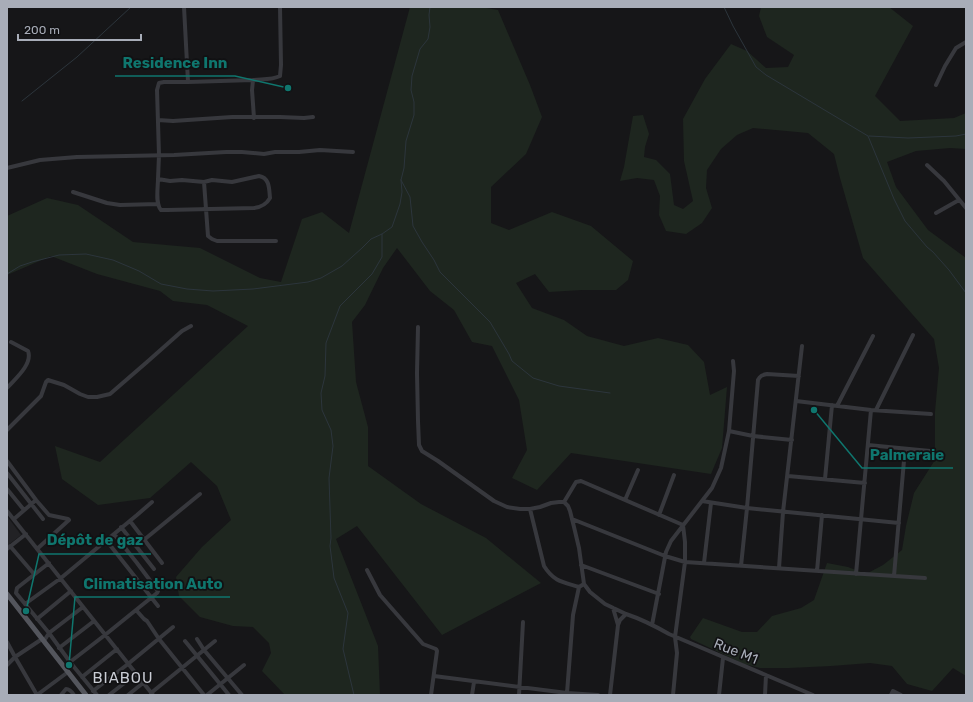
<svg xmlns="http://www.w3.org/2000/svg" width="973" height="702" viewBox="0 0 973 702" font-family="Rubik,sans-serif">
<style>
.built{fill:#222225}
.green{fill:#1e261f}
.lines{fill:none;stroke-linecap:round;stroke-linejoin:round}
.stream{stroke:#2c353c;stroke-width:1}
.minor{stroke:#37383d;stroke-width:4}
.major{stroke:#53555c;stroke-width:5}
.labels{text-anchor:middle;stroke-width:3.5;stroke-linejoin:round;paint-order:stroke}
.street-label{font-size:14px;fill:#a8adb8;stroke:#111113}
.neighbourhood-label{font-size:15px;letter-spacing:1px;fill:#c9ccd4;stroke:#111113}
.leader{fill:none;stroke:#0f766e;stroke-width:1.5}
.callout-dot{fill:#0f766e;stroke:#111113;stroke-width:1.5}
.callout-label{font-size:15px;text-anchor:middle;font-weight:bold;fill:#0f766e;stroke:#111113;stroke-width:3.5;stroke-linejoin:round;paint-order:stroke}
</style>
<rect width="100%" height="100%" fill="#161618"/>
<path class="built" d="M 7,516 L 21,535 L 7,546 Z"/>
<path class="green" d="M 410,7 L 481,7 L 498,10 L 530,85 L 542,117 L 526,154 L 491,187 L 491,223 L 509,230 L 552,212 L 591,226 L 633,261 L 628,280 L 616,290 L 582,290 L 549,292 L 535,274 L 516,283 L 532,308 L 564,320 L 587,336 L 624,346 L 658,338 L 688,345 L 704,362 L 710,395 L 727,387 L 722,448 L 711,474 L 571,453 L 537,490 L 512,478 L 527,450 L 519,400 L 492,346 L 472,342 L 454,310 L 430,291 L 397,248 L 383,268 L 365,305 L 352,322 L 356,382 L 368,427 L 368,466 L 421,504 L 486,538 L 541,583 L 442,635 L 357,526 L 336,539 L 378,646 L 380,695 L 285,695 L 262,671 L 271,653 L 269,643 L 253,627 L 233,626 L 200,617 L 179,596 L 176,577 L 202,547 L 231,520 L 217,486 L 191,462 L 150,498 L 98,505 L 62,479 L 55,446 L 100,462 L 248,326 L 207,305 L 173,301 L 160,291 L 97,274 L 51,256 L 7,275 L 7,216 L 47,198 L 78,205 L 133,242 L 200,248 L 260,278 L 281,282 L 302,219 L 322,212 L 349,233 Z
M 761,7 L 889,7 L 913,26 L 875,96 L 900,121 L 954,118 L 966,113 L 966,149 L 950,148 L 916,151 L 887,162 L 896,187 L 928,230 L 966,258 L 966,676 L 953,668 L 932,691 L 907,684 L 892,666 L 870,663 L 831,666 L 789,668 L 760,668 L 744,664 L 691,639 L 690,637 L 703,618 L 742,632 L 757,632 L 772,616 L 801,608 L 814,600 L 827,563 L 848,567 L 866,574 L 883,565 L 902,550 L 906,526 L 914,493 L 935,460 L 935,412 L 939,368 L 934,339 L 863,258 L 840,178 L 834,154 L 808,133 L 753,128 L 737,135 L 721,149 L 707,170 L 706,188 L 712,208 L 702,223 L 686,234 L 666,231 L 659,215 L 660,196 L 654,180 L 637,178 L 620,181 L 624,167 L 633,116 L 643,115 L 649,134 L 645,147 L 644,157 L 656,160 L 670,174 L 674,205 L 683,209 L 693,201 L 684,161 L 683,119 L 705,79 L 731,44 L 747,51 L 766,68 L 788,67 L 794,55 L 767,37 L 759,16 Z"/>
<g class="lines">
<path class="stream" d="M 724,7 L 733,26 L 756,67 L 766,75 L 868,136 L 894,199 L 905,221 L 927,247 L 933,252 L 949,270 L 966,293
M 22,101 L 77,57 L 131,7
M 869,136 L 908,138 L 956,136 L 966,134
M 401,180 L 410,197 L 413,226 L 422,242 L 434,260 L 440,272 L 490,322 L 509,354 L 512,361 L 533,378 L 559,386 L 610,393
M 7,274 L 20,266 L 32,262 L 59,255 L 86,254 L 113,260 L 139,271 L 161,284 L 187,289 L 213,291 L 253,289 L 308,282 L 321,278 L 342,266 L 362,248 L 371,239 L 382,234 L 392,227 L 400,204 L 402,192 L 401,180 L 404,168 L 406,141 L 414,115 L 414,102 L 411,90 L 412,76 L 420,49 L 428,39 L 430,27 L 429,15 L 430,7
M 354,695 L 343,649 L 348,613 L 334,578 L 330,546 L 331,538 L 329,478 L 333,446 L 331,430 L 322,410 L 321,393 L 325,376 L 326,343 L 340,306 L 372,274 L 382,257 L 382,234"/>
<path class="minor" d="M 188,82 L 253,80
M 936,85 L 945,66 L 956,48 L 966,42
M 254,118 L 252,90 L 253,80 C 262,79 272,80 280,76 L 281,65 L 280,7
M 158,120 L 173,121 L 232,117 L 280,117 L 304,118 L 313,117
M 927,165 L 944,181 L 966,208
M 7,168 L 40,160 L 77,157 L 174,155 L 226,152 L 242,152 L 264,154 L 275,152 L 299,152 L 320,150 L 353,152
M 259,176 C 270,178 269,189 270,198 C 266,205 261,207 254,208 L 167,210 L 161,210 C 155,204 158,187 158,179 L 170,181 L 182,180 L 204,182 L 212,180 L 232,182 Z
M 158,179 L 159,155 L 157,90 L 159,83 L 164,82 L 188,82 L 184,7
M 204,182 L 208,236 L 212,239 L 217,241 L 276,241
M 73,192 L 107,203 L 120,205 L 158,204
M 936,213 L 959,200
M 418,327 L 417,373 L 418,421 L 419,445 L 422,451 L 438,461 L 494,501 L 507,507 L 520,509 L 530,509 L 540,507 L 551,503 L 559,502 L 564,502 L 568,506 L 570,511 L 574,527 L 579,548 L 584,584 L 590,592 L 605,604 L 626,614
M 7,388 C 15,379 33,364 28,351 L 11,342
M 796,401 L 871,410 L 931,414
M 837,406 L 873,336
M 876,410 L 913,335
M 7,430 L 41,396 L 46,382 L 48,380 L 64,385 L 80,394 L 88,397 L 97,397 L 110,394 L 147,362 L 182,331 L 191,326
M 729,431 L 753,436 L 792,440
M 868,445 L 930,451
M 7,461 L 36,500 L 14,519
M 7,473 L 43,519
M 788,476 L 865,483
M 825,479 L 832,405
M 7,489 L 24,510
M 36,500 L 49,515 L 68,519 L 69,520 L 37,549
M 625,500 L 638,470
M 702,501 L 747,508 L 899,523
M 564,502 L 576,482 L 581,481 L 683,525 L 685,542 L 685,562 L 675,637 L 677,653 L 673,695
M 530,509 L 544,566 C 554,582 563,582 579,587
M 7,511 L 153,695
M 659,515 L 674,475
M 572,519 L 665,556 L 685,562 L 925,578
M 130,521 L 162,563
M 121,527 L 154,569
M 145,539 L 200,494
M 106,540 L 158,606
M 10,546 L 34,574
M 7,549 L 26,534
M 49,563 L 17,588 L 16,593 L 49,633 L 70,662 L 97,695
M 704,563 L 711,503
M 581,565 L 659,594
M 741,566 L 747,508 L 758,380 C 760,376 762,375 767,374 L 799,376
M 779,568 L 783,512 L 802,346
M 367,570 L 380,595 L 423,644 L 436,649 L 437,651 L 431,695
M 817,571 L 822,515
M 856,574 L 871,410
M 894,576 L 905,449
M 25,604 L 61,578 L 114,534 L 137,515 L 152,502
M 613,608 L 618,625
M 136,610 L 144,619 L 147,621 L 159,639 L 204,695
M 37,619 L 71,591
M 652,625 L 666,552 L 671,541 L 712,488 L 721,468 L 729,431 L 734,371 L 733,361
M 197,639 L 204,650 L 242,695
M 44,641 L 49,633 L 83,607
M 185,641 L 229,695
M 7,642 L 15,657 L 37,695 L 68,672
M 59,648 L 94,621
M 70,662 L 105,635 L 157,593 L 158,591 L 137,563 L 114,534
M 7,665 L 15,657 L 42,639
M 434,676 L 567,693 L 598,695
M 82,677 L 117,649
M 93,691 L 128,664 L 173,627
M 151,693 L 215,641
M 567,693 L 573,615 L 579,587 L 584,584
M 61,695 L 66,689 C 70,689 72,692 74,695
M 109,695 L 136,674
M 128,695 L 143,683
M 207,695 L 244,665
M 472,695 L 474,682
M 519,695 L 523,622
M 610,695 L 618,625 L 620,620 L 626,614 C 641,619 655,626 669,634 L 813,695
M 719,695 L 723,658
M 765,695 L 766,675
M 891,695 L 893,691 L 901,695"/>
<path class="major" d="M 7,594 L 86,695"/>
</g>
<g class="labels">
<g class="street-label">
<text transform="translate(736 651) rotate(22)" y="5">Rue M1</text>
</g>
<g class="neighbourhood-label">
<text x="123" y="683">BIABOU</text>
</g>
</g>
<path class="leader" d="M288 88L235 76H115M814 410L862 468H953M26 611L39 554H151M69 665L75 597H230"/>
<g class="callout-dot">
<circle cx="288" cy="88" r="4"/>
<circle cx="814" cy="410" r="4"/>
<circle cx="26" cy="611" r="4"/>
<circle cx="69" cy="665" r="4"/>
</g>
<g class="callout-label">
<text x="175" y="68">Residence Inn</text>
<text x="907" y="460">Palmeraie</text>
<text x="95" y="545">Dépôt de gaz</text>
<text x="153" y="589">Climatisation Auto</text>
</g>
<rect width="973" height="702" fill="none" stroke="#a8adb8" stroke-width="16"/>
<path d="M18 34v6h123v-6" fill="none" stroke="#a8adb8" stroke-width="2"/>
<text x="24" y="34" font-size="12" fill="#a8adb8" stroke="#111113" stroke-width="3" paint-order="stroke">200 m</text>
</svg>
